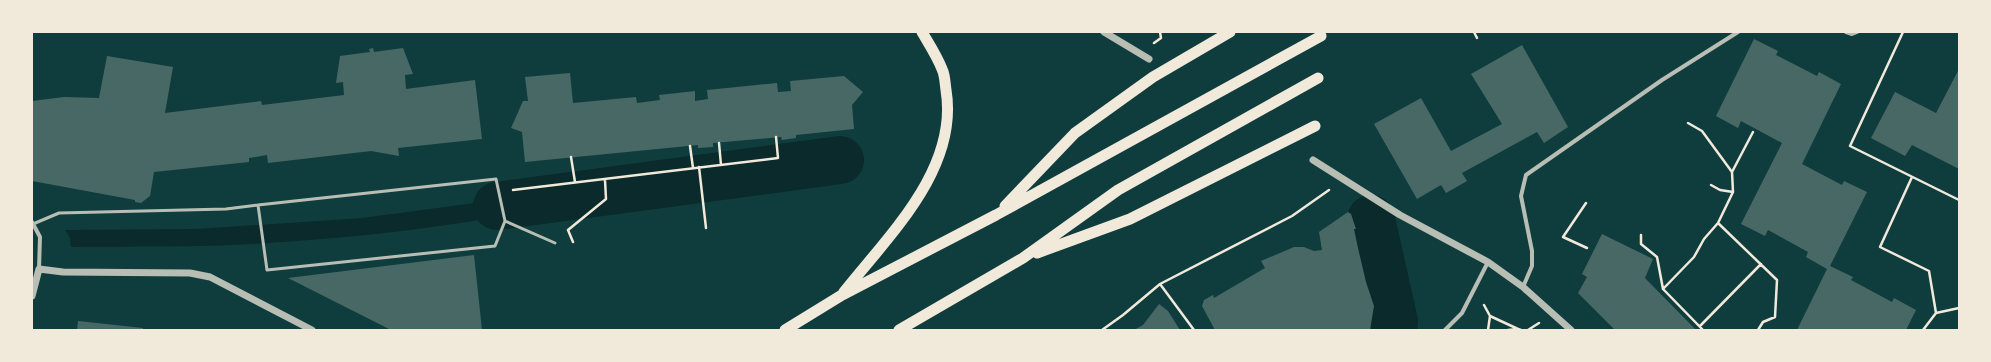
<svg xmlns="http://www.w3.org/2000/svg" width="1991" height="362" viewBox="0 0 1991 362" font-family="'Nunito Sans',sans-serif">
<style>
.water{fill:#0a2a2b}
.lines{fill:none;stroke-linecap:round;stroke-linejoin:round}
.river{stroke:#0a2a2b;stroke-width:48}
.building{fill:#486865}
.path{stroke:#f1e9da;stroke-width:2.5}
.service{stroke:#b8beb3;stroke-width:3}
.minor{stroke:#b8beb3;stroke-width:4}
.tertiary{stroke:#b8beb3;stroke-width:7}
.trunk{stroke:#f1e9da;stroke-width:11}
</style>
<rect width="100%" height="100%" fill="#0f3d3e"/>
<path class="water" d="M 563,191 L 564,204 C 467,225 367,237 267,243 C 202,248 136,246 71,247 L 70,238 L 65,230 L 196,229 L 363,218 Z"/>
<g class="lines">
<path class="river" d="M 497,206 L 840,160
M 1371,219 L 1394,322"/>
</g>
<path class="building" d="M 1754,39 L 1778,51 L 1776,55 L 1817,76 L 1819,72 L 1841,84 L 1802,164 L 1842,185 L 1844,181 L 1867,192 L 1830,266 L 1853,277 L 1851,280 L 1892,302 L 1894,298 L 1916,310 L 1906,330 L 1797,330 L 1827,269 L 1806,257 L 1808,252 L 1768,230 L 1765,236 L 1741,224 L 1782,143 L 1741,121 L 1738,128 L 1716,116 Z
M 1522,45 L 1568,127 L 1544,143 L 1537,132 L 1462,173 L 1467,181 L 1446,193 L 1441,185 L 1417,199 L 1374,124 L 1421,98 L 1451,151 L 1502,124 L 1471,74 Z
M 373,48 L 374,52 L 403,48 L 413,74 L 405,75 L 406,89 L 475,80 L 482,139 L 398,148 L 399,156 L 371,151 L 268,163 L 267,155 L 249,158 L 249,162 L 154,172 L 150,196 L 141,203 L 135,202 L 135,200 L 32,181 L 32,101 L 64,97 L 99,98 L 107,56 L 173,67 L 165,113 L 261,101 L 262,105 L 344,95 L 343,82 L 336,83 L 340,56 L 370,52 L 369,49 Z
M 1959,69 L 1959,169 L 1912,145 L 1905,156 L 1871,138 L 1895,92 L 1936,113 Z
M 570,73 L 573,103 L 636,97 L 637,103 L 660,100 L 659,95 L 695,91 L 695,101 L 708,99 L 707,90 L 777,83 L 778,92 L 791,91 L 790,81 L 844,76 L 863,92 L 852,105 L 854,129 L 796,135 L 796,138 L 782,140 L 781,137 L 713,143 L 713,147 L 698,148 L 698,145 L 525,162 L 522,132 L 511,128 L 523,101 L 528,101 L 525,77 Z
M 1348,212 L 1351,214 L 1356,229 L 1354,229 L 1358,248 L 1366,282 L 1374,306 L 1370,330 L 1215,330 L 1202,306 L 1204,300 L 1213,295 L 1214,298 L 1265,268 L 1261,261 L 1294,247 L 1304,247 L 1314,251 L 1322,250 L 1319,232 Z
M 1602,234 L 1653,259 L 1645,278 L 1696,330 L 1615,330 L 1578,293 L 1587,277 L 1582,274 Z
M 474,255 L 482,330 L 391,330 L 288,278 Z
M 1159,304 L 1168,311 L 1180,330 L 1134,330 L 1143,325 Z
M 78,321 L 143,328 L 143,330 L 77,330 Z"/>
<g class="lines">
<path class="path" d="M 1474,32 L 1477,38
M 1903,32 L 1850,146 L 1959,200
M 1154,43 L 1161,38 L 1160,32
M 1688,123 L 1702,131 L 1732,172 L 1733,192 L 1718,223 L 1777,280 L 1775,317 L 1763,322 L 1758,330
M 719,143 L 721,165
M 690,146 L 693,168
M 571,157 L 575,182
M 699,167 L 706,228
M 1732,172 L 1753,132
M 1912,177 L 1880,247 L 1929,271 L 1936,313
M 1711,185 L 1720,190 L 1733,192
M 513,190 L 778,158 L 776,137
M 1586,203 L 1563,237 L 1587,248
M 1641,235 L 1641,244 L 1657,257 L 1663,289 L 1703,330
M 573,242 L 568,230 L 606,199 L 605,180
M 1160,284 L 1194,330
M 1663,289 L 1694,257 L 1704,239 L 1718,223
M 1484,305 L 1490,316 L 1518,329
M 1700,326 L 1761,264
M 1102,330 L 1123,315 L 1160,284 L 1292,216 L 1329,190
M 1488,330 L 1490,316
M 1508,330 L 1518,329 L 1521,330
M 1528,330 L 1539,323
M 1923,330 L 1936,313 L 1959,308"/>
<path class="service" d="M 505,221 L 555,243
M 33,224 L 59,213 L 226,209 L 258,205 L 496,179 L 505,221 L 495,246 L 267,270 L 258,205"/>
<path class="minor" d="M 1846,32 L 1852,34 L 1857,32
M 32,222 L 40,237 L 39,269
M 1523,287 L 1532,266 L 1532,251 L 1521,196 L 1526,175 L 1662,80 L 1738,32
M 1445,330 L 1462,313 L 1488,262"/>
<path class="tertiary" d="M 1104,32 L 1149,59
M 1313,160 L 1400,215 L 1488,262 L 1523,287 L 1571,330
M 32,296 L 39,269 L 63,272 L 190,273 L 210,277 L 312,330"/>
<path class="trunk" d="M 1005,206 L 1075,133 L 1153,77 L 1230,32
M 1037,253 L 1130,219 L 1315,126
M 844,292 C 889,235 959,169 946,90 C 945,83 945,75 942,69 C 937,56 929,44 922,32
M 785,330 L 842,295 L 996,215 L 1321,36
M 899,330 L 1023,258 L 1118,190 L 1318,78"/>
</g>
<rect width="1991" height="362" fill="none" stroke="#f1e9da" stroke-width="66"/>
</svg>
